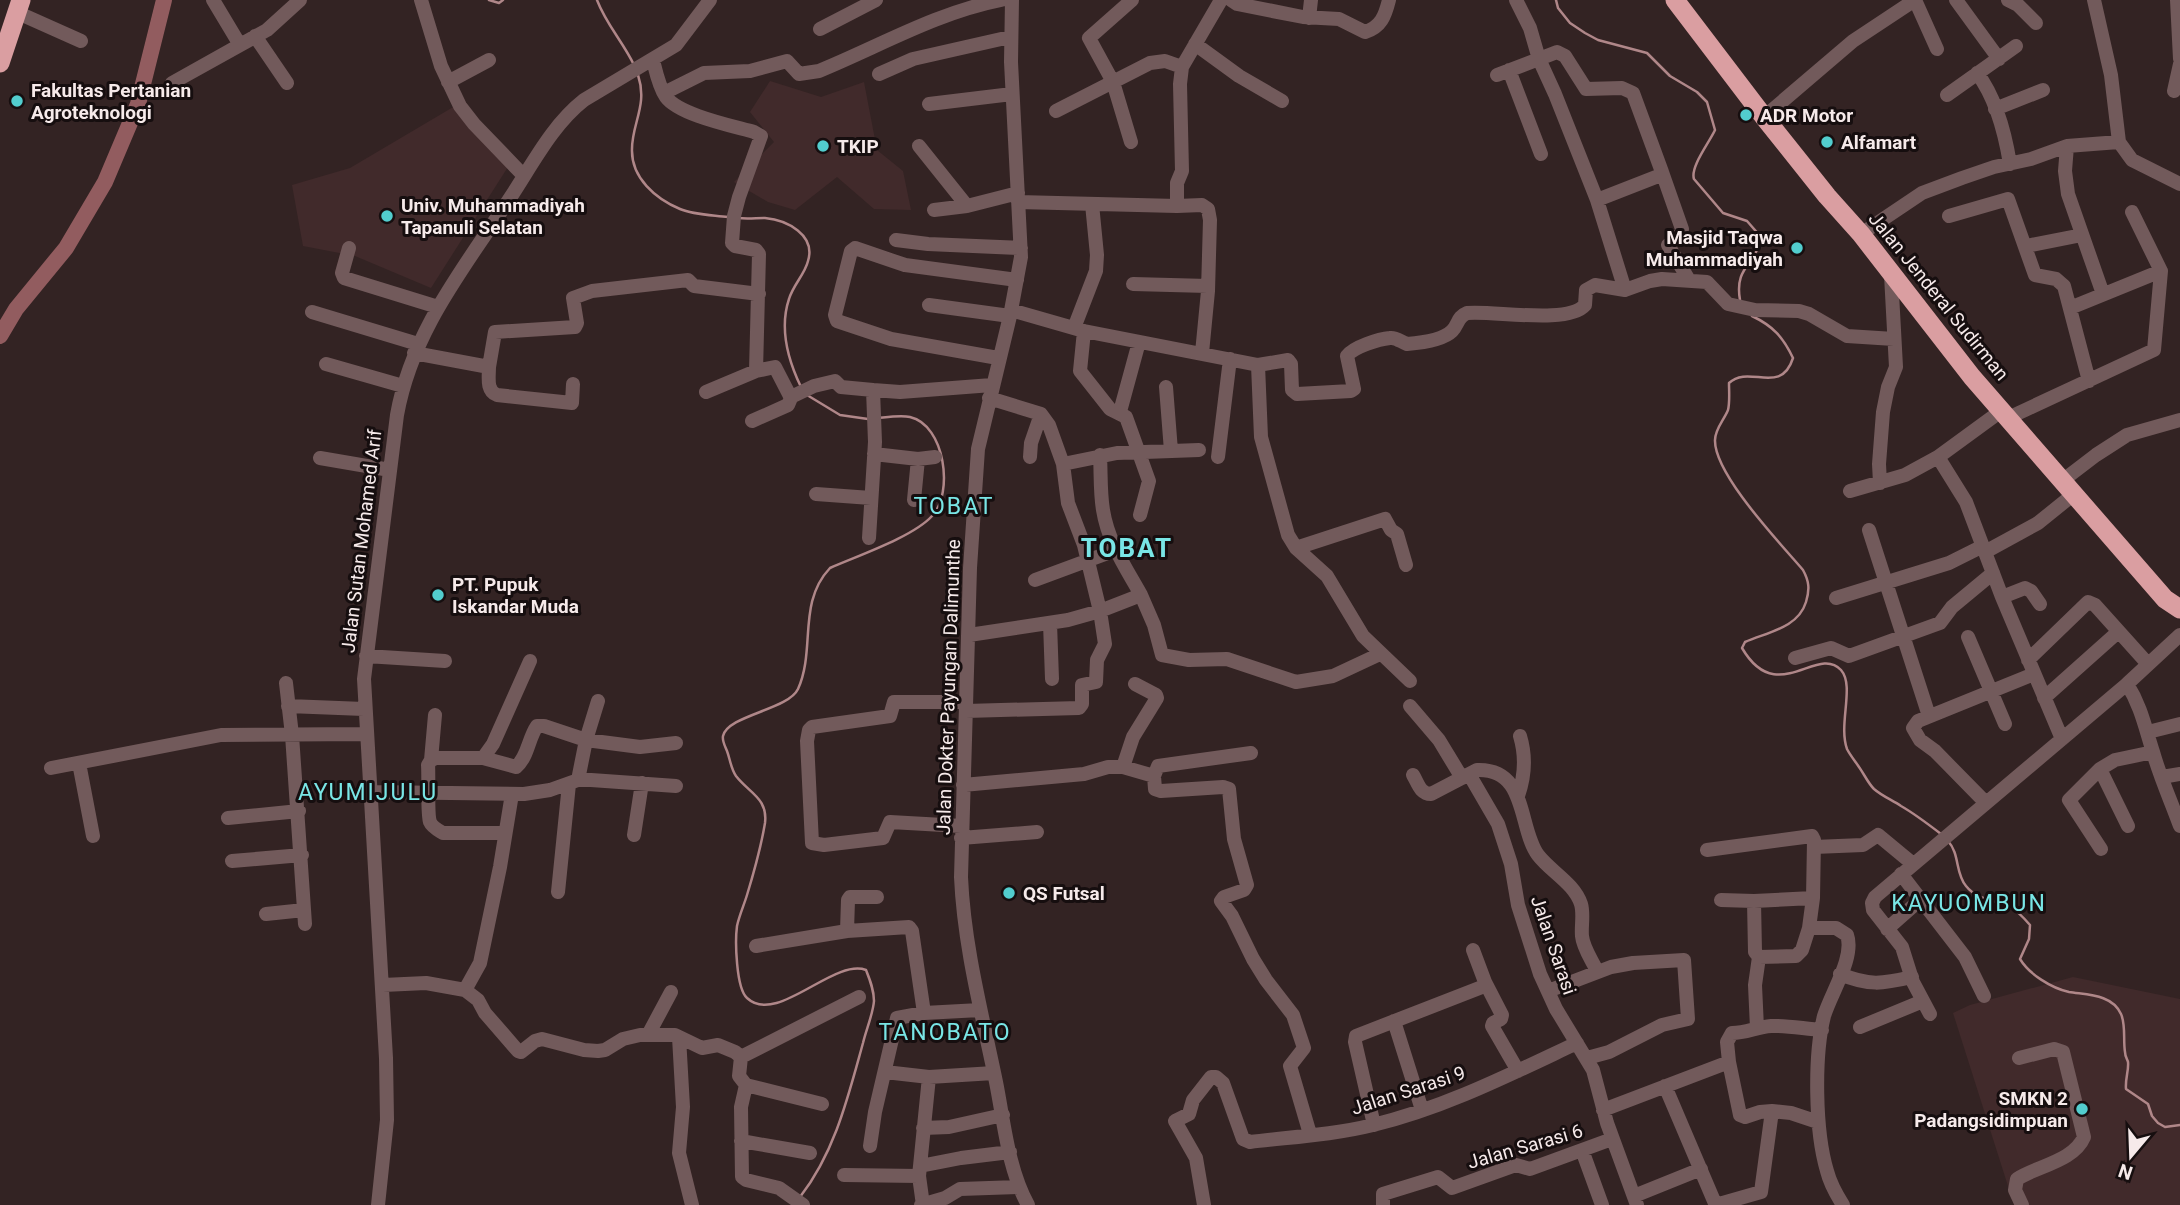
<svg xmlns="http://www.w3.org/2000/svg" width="2180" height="1205" viewBox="0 0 2180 1205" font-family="Roboto,sans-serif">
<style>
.built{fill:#412a2b}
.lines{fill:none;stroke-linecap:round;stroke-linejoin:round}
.stream{stroke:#b08789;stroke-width:2.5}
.river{stroke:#925c5f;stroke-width:16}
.minor{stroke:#725a5b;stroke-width:14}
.highway{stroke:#da9ea1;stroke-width:19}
.poi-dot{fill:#52cdce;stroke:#160e0f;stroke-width:2.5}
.labels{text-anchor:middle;stroke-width:6;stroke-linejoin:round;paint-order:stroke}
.poi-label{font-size:19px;font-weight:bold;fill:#f6eaea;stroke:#160e0f;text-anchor:start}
.street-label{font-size:19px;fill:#f6eaea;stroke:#160e0f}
.quarter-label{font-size:23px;letter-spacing:2px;fill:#79e6e6;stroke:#160e0f}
.district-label{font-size:26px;font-weight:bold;letter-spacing:2px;fill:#79e6e6;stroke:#160e0f}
</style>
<rect width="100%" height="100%" fill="#332323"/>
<path class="built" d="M 770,81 L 821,97 L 864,82 L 877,150 L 903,171 L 911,210 L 874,209 L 837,177 L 795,210 L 768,202 L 734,182 L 774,142 L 750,112 Z
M 460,103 L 513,159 L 431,288 L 355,256 L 303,246 L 292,185 L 350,168 Z
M 2073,977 L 2180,999 L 2180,1205 L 2014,1205 L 1953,1013 L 1970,1005 Z"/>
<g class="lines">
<path class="stream" d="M 489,0 L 499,3 L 503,0
M 597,0 C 606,24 623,42 634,65
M 1556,0 L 1558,8 L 1570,23 L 1585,33 L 1598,40 L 1647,53 L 1670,76 L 1697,92 L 1707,102 L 1715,130 C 1709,143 1690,167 1694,179 L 1723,213 L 1747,221 L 1761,237 C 1756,266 1734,266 1740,300
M 638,75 C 648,105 632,123 632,149 C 631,178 656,199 680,209 C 694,215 713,215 728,217
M 738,218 C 747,219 756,218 765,218 C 787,220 816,235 808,261 C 805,274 793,285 789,299 C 779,329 788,360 801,387
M 1752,316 C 1773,326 1783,337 1793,358 C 1781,396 1749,364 1729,383 C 1729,391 1730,402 1728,410 C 1724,420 1715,429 1715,440 C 1714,474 1780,543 1803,570 C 1809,581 1810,589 1806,602 C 1798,628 1768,632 1745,642 L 1742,648 C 1777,708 1817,644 1841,670 C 1855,686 1838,724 1847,749 C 1850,755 1855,761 1859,767 C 1864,774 1868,783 1874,789 C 1882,796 1892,800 1901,806 C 1915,814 1928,824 1941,834
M 807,395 L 840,415 L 868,419
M 1948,841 C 1960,854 1955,873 1966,886 C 1977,900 1995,900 2010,907 C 2018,911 2024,918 2030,925 L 2029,939 L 2020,959 C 2029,974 2051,988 2069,992 C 2087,995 2112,994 2121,1014 C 2126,1025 2123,1040 2125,1052 C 2125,1056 2127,1059 2128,1062 C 2129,1070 2125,1079 2126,1089 L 2148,1104 L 2152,1116 L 2158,1123 L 2165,1127 L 2180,1125
M 800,1197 C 835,1152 848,1097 863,1043 C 866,1030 873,1014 874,1001 C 874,990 870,980 866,970 C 833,958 777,1026 747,998 C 736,988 735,941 737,926 C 739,916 744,905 747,895 C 754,872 761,847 765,823 C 768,798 749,793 736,776 C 731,769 730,759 727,751 C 725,746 722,741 723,736 C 728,715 788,710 798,689 C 816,649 797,603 830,568 C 857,556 913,537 932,516 C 954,493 945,425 910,417 C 901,415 888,417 878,418"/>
<path class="river" d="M 0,336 L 16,309 L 66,248 L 105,182 L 138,104 L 164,0"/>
<path class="minor" d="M 213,0 L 240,45
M 421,0 L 441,66 L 460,106 L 474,124 L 524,176
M 1012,0 L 1011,62 L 1021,257 L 1010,316 L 978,449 L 970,568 L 961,877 C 964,946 982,1014 996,1082 C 1004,1122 1008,1169 1028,1205
M 1231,0 L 1237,4 L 1303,17 L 1339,19 L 1365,32 C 1381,27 1385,16 1389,0
M 1516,0 L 1530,28 L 1539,59 L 1555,94 L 1597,200 L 1625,290
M 1915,0 L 1937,49
M 1956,0 L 1999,59
M 2008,0 L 2018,5 L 2036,23
M 2094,0 L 2111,75 L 2119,142 L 2132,160 L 2180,184
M 2177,0 L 2180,59
M 16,12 L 81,41
M 1309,18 L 1311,0
M 820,29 L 876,0
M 255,36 L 287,83
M 1195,44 L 1239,76 L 1282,101
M 653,60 C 656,72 659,87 666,97 C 679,115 733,126 754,132 L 761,136 L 739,197 L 734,216 L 732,243 L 735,246 L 756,250 L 759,254 L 756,371
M 1509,70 L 1541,154
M 1977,73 C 1996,98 2005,133 2010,164
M 879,74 L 913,59 L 1010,37
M 1497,75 L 1557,52 L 1565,56 L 1586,89 L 1622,88 L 1633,93 L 1662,172 L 1661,175 L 1597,200
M 448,82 L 489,60
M 172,83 L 267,30 L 300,0
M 2174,91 L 2180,64
M 664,93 L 704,73 L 750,71 L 787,61 L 799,74 L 819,71 C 880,46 936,13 1001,0
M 1947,95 L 2016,46
M 929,104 L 1012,94
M 1995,109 L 2043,90
M 1056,111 L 1150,63 L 1165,61 L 1182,67
M 1764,117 L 1853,41 L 1915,0
M 1131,142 L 1113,82 L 1089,38 L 1132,0
M 919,146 L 967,206
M 2067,146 L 2065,171 L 2068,194 L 2103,294
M 1662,172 L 1682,229 L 1680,236 L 1668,245 L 1689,280
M 1018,202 L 1177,206 L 1177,183 L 1182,171 L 1180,84 L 1182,67 L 1221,0
M 1177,206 L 1202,205 L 1208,209 L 1210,220 L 1208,291 L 1202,353
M 934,210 L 967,206 L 1018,193
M 1949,216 L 2008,199 L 2035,275 L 2056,279 L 2064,286 L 2089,381
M 1861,234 L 1922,193 L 1962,178 L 1994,167 L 2031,159 L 2067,146 L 2119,142
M 896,240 L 928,244 L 1021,248
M 2026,246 L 2082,235
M 349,248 L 342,273 L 344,278 L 438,307
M 1133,284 L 1208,286
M 929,305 L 1010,316
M 2070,308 L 2161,271
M 1011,310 L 1084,331 L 1258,365 L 1261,437 L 1288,535 L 1296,548 L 1327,576 L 1363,636 L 1410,681
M 312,312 L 418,344
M 1074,328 L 1096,271 L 1097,255 L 1092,204
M 1084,331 L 1080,371 L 1110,409 L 1126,417 L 1149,481 L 1140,515
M 414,353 L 489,367 C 489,377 486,391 497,395 L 572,403 L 573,384
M 998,358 L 891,339 L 837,321 L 835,315 L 851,251 L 855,248 L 905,265 L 1017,280
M 326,364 L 403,386
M 1258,365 L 1288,360 L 1291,364 L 1292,390 L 1297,394 L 1351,391 L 1354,389 L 1347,356 C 1353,347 1379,339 1390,338 C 1396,337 1401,342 1407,344 C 1419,343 1443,340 1452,331 C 1459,324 1457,317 1467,313 C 1492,310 1568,325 1585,305 L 1586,290 L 1595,285 L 1625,290 L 1650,281 L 1662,279 L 1707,282 L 1728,304 L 1755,310 L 1799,311 L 1809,314 L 1847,336 L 1894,339
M 489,367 L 495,332 L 575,327 L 577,323 L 573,298 L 592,291 L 688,280 L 694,286 L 759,294
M 1166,387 L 1171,451
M 706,392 L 756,371 L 775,367 L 791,398 L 788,405 L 752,421
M 791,397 L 814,386 L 835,381 L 841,387 L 873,390
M 1121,408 L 1139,342
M 2008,418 L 2154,350 L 2161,271 L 2132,212
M 874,454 L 918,459 L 935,457
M 1030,457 L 1031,443 L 1041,414
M 1218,457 L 1230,359
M 1938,457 L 1966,502 L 2002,597 L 2062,739
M 320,458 L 390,470
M 1063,464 L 1117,453 L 1199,450
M 2062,481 L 2096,455 L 2127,435 L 2180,420
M 1880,483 L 1879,464 L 1883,412 L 1888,387 L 1896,367 L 1891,275
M 1850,491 L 1905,475 L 1938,457 L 2001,411
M 816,494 L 871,498
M 914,500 L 918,459
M 1869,530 L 1929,716
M 869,538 L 875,442 L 873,390 L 900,392 L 992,385
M 1296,548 L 1385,519 L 1391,530 L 1397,534 L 1406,565
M 1985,552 L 2038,523 L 2074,494
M 1035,580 L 1116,550
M 1141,595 L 1154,625 L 1162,655 L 1189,660 L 1227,659 L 1296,682 L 1333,676 L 1380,654
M 2002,597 L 2025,588 L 2031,591 L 2040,604
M 1836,598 L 1949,563 L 1983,546
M 1050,623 L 1052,679
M 969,635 L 1068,620 L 1100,611 L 1084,545 L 1068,503 L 1063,464 L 1049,425 L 1041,414 L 989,398
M 1968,637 L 2005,724
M 366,656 L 445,661
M 1795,658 L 1831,648 L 1849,656 L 1940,623 L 1952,607 L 1993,573
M 2028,660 L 2088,602 L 2095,605 L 2148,664
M 286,683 L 292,735 L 305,924
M 2127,684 C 2141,706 2145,727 2153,752 C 2160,777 2171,801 2180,826
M 2044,698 L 2118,632
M 288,706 L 364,709
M 1410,706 L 1439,740 L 1462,778
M 966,711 L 1079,708 L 1082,704 L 1082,685 L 1096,682 L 1097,660 L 1105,644 L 1100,611 L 1141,595 C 1126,568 1108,542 1103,510 C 1100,492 1101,474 1100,455
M 2148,732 L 2180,724
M 1251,753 L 1158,766 L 1154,776 L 1155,789 L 1161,791 L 1223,787 L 1229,789 L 1234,839 L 1247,885 L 1244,890 L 1224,897 L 1221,901 L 1232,916 L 1253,959 L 1266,980 L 1293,1015 L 1304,1048 L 1290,1066 L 1310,1134
M 483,758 L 493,744 L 530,661
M 431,760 L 435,715
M 79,763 L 93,836
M 1123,767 L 1133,737 L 1157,698 L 1156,695 L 1135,684
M 51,768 L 221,735 L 366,734
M 2100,769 L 2128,826
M 1469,774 L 1498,824 L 1511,864 L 1518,905 L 1540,974 L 1556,1009 L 1593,1070 L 1607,1123 L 1637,1205
M 1413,775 C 1418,783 1420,794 1431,794 L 1477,770 C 1528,768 1518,828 1538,855 C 1551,872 1574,883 1581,904 C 1584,914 1581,926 1582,936 C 1583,948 1592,960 1597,971
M 2162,777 L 2180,774
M 578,780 L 586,740 L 598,701
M 963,785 L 1084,774 L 1108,767 L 1123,767 L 1154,776
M 371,792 L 524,794 L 550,790 L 578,780 L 591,780 L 676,786
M 1518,796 C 1525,776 1526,756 1520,736
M 1986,803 L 1935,751 L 1920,740 L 1913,728 L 1918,721 L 2034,674
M 228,818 L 299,811
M 961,826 L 890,822 L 883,838 L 824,845 L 812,843 L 807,741 L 809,730 L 812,727 L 890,716 L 894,702 L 966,702
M 505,833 L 443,833 C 438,830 432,827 430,822 C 427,815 429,776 428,765 L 431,760 L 436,758 L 483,758 L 516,767 C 528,757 528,739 537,726 L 544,726 L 586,740 L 640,747 L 676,743
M 634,835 L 642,783
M 961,838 L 1037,832
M 1814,847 L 1863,845 L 1878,835 L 1913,864
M 2101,849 L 2069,800 L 2100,769 L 2115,760 L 2153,752
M 1707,850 L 1812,836 L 1814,840 L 1813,898 L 1809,928
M 232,861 L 302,855
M 1901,874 L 1965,957 L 1984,996
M 558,892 L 569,784
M 1721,900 L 1754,901 L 1755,952 L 1759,957 L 1796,956 L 1802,950 L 1809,928 L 1836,928 L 1847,935 C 1855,957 1831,993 1824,1016 C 1814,1056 1815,1131 1827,1171 C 1830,1183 1836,1194 1843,1205
M 1754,901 L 1813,898
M 266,914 L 304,910
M 1887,929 L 1921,899
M 847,931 L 848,900 L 850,897 L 877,897
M 756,946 L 847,931 L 909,927 L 912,931 L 924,1013
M 1473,950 L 1485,982 L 1502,1015 L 1501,1019 L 1493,1023 L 1492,1026 L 1518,1071
M 1840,974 C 1869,986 1882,984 1912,977
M 383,985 L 426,983 L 465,990 L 478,1000 L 485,1013 L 518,1051 L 521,1052 L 535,1041 L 542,1039 L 584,1050 L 598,1051 L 605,1050 L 623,1039 L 640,1035 L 675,1035 L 702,1048 L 718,1045 L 735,1052 L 741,1057
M 465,990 L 480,963 L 500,867 L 512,794
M 1548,991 L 1611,967 L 1633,963 L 1684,960 L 1688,1019 L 1662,1025 L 1609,1052 L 1587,1058
M 1930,1014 L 1913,982 L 1902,947 L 1873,910 L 1872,903 L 1875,897 L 2127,684 L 2180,635
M 1394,1021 L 1422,1110
M 1860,1027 L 1923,1001
M 1757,1028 L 1755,985 L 1759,957
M 648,1035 L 671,992
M 679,1037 L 683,1107 L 679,1153 L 692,1205
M 741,1057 L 859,997
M 741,1057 L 739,1076 L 746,1085 L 822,1104
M 2019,1058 L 2054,1049 L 2063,1052 L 2084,1137 C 2074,1161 2037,1166 2017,1179 L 2015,1190 L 2022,1205
M 1729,1062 L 1740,1115 L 1745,1117 L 1760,1112 L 1772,1111
M 885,1072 L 929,1077 L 994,1073
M 746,1085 L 741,1107 L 742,1177 L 746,1180 L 779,1188 L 803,1205
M 1665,1086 L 1714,1201 L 1719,1204 L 1761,1192 L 1772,1111 L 1791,1113 L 1818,1122
M 1603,1110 L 1729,1062 L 1727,1042 L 1732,1033 C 1746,1033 1757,1027 1771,1026 C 1787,1025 1805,1029 1822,1030
M 1374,1125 L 1355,1042 L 1356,1036 L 1482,987 L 1485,982
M 923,1128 L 949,1127 L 1003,1115
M 741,1141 L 810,1153
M 870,1146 L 875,1112 L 897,1018 L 924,1013 L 980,1010
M 1582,1150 L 1602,1205
M 920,1166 L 961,1158 L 1010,1152
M 844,1175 L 919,1176
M 1634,1196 L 1701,1169
M 378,1205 L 387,1120 L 386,1058 L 364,679 L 397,415 C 412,331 464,268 510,198 C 532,165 552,125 584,100 L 676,45 L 710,0
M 921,1205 L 945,1198 L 960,1189 L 1019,1187
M 923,1205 L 919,1176 L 929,1077
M 1204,1205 L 1196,1158 L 1175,1121 L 1189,1114 L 1193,1100 L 1211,1077 L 1216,1077 L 1223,1083 L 1243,1139 L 1250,1142 C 1291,1137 1333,1135 1373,1125 C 1444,1108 1511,1074 1577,1043
M 1383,1205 L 1383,1194 L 1438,1177 L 1452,1188 L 1516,1165 L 1530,1169 L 1612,1139"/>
<path class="highway" d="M 1675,0 L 1764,117 L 1827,196 L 1861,234 L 1972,377 L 2165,599 L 2180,609
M 0,63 L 21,0"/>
</g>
<g class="poi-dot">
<circle cx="17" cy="101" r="7"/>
<circle cx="1746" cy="115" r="7"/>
<circle cx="1827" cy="142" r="7"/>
<circle cx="823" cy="146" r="7"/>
<circle cx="387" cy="216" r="7"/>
<circle cx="1797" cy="248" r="7"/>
<circle cx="438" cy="595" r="7"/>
<circle cx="1009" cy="893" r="7"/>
<circle cx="2082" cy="1109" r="7"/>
</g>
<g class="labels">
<g class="poi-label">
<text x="31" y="97">Fakultas Pertanian<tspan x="31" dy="22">Agroteknologi</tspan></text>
<text x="1760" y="122">ADR Motor</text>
<text x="1841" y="149">Alfamart</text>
<text x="837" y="153">TKIP</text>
<text x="401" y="212">Univ. Muhammadiyah<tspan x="401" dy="22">Tapanuli Selatan</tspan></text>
<text x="1783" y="244" text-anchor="end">Masjid Taqwa<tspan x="1783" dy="22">Muhammadiyah</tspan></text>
<text x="452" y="591">PT. Pupuk<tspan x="452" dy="22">Iskandar Muda</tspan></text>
<text x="1023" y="900">QS Futsal</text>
<text x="2068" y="1105" text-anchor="end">SMKN 2<tspan x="2068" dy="22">Padangsidimpuan</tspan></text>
</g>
<g class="street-label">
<text transform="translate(1939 296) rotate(51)" y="7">Jalan Jenderal Sudirman</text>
<text transform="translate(361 541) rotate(-83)" y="7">Jalan Sutan Mohamed Arif</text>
<text transform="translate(948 687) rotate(-88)" y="7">Jalan Dokter Payungan Dalimunthe</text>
<text transform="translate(1554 945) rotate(71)" y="7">Jalan Sarasi</text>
<text transform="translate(1408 1090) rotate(-18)" y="7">Jalan Sarasi 9</text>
<text transform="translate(1525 1146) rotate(-16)" y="7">Jalan Sarasi 6</text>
</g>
<g class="quarter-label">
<text x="954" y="514">TOBAT</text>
<text x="368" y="800">AYUMIJULU</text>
<text x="1969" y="911">KAYUOMBUN</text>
<text x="945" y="1040">TANOBATO</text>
</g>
<g class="district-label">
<text x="1127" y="557">TOBAT</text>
</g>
</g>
<g transform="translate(2131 1156) rotate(199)" stroke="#160e0f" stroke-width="5" paint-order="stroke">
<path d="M0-5L12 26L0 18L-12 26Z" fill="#f6eaea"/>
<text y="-10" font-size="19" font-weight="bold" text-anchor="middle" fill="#f6eaea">N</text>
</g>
</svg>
